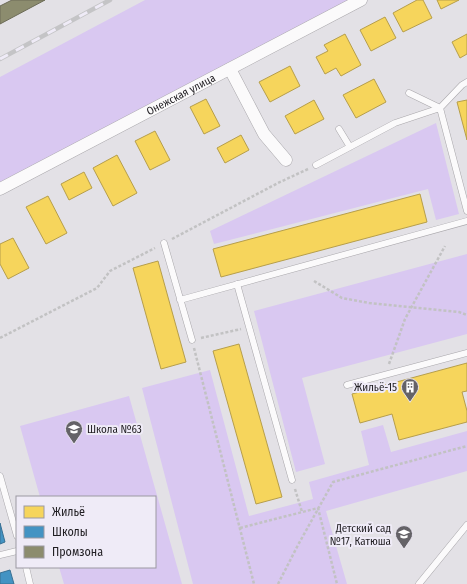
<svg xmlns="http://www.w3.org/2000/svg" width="467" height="584" viewBox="0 0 467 584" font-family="'Fira Sans Condensed',sans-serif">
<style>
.green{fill:#d9c8f1}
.homes{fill:#f6d55c;stroke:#b69e4b}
.schools{fill:#4393c3;stroke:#387093}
.industry{fill:#8c8c6e;stroke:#6c6b57}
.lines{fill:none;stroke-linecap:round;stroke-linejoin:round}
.service-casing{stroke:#a9a7ab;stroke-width:7}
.minor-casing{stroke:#a9a7ab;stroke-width:13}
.path{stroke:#c2c2c3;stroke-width:2.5;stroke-dasharray:3 2;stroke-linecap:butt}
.service{stroke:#fbfafb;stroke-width:6}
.minor{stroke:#fbfafb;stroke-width:12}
.rail-casing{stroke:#c4c4c6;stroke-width:4.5}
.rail{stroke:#efebf7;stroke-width:3;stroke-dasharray:9;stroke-linecap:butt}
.labels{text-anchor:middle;stroke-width:4;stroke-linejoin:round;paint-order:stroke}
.street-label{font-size:11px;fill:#201e22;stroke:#efebf7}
.poi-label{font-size:11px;fill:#201e22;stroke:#efebf7;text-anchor:end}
</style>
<rect width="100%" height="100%" fill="#e3e1e6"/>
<path class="green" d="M 145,0 L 350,0 L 0,183 L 0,77 Z
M 436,123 L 459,214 L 436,220 L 428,189 L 214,244 L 210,231 Z
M 467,254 L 467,334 L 302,378 L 325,464 L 296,472 L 254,311 Z
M 210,370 L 249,516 L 313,499 L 309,482 L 369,465 L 361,431 L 383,425 L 391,452 L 467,431 L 467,471 L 326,511 L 347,584 L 193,584 L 142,388 Z
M 129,396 L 182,584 L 64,584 L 59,567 L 155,567 L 155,497 L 40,497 L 20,426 Z"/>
<path class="homes" d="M 417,0 L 423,0 L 432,18 L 403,32 L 393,13 Z
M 437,0 L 459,0 L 441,9 Z
M 385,17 L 396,38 L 371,51 L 360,30 Z
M 345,34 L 361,65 L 341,76 L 336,68 L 325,74 L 316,57 L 328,51 L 324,45 Z
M 467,34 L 467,54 L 460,58 L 452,42 Z
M 290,66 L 300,86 L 270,102 L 259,82 Z
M 374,79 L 386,102 L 356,118 L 343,95 Z
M 206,99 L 220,126 L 204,134 L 190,107 Z
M 314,100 L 324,119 L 295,134 L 285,116 Z
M 467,100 L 467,140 L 457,102 Z
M 155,131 L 170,160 L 150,170 L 135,141 Z
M 241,135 L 249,150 L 225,163 L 217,148 Z
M 117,155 L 137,193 L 113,206 L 93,168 Z
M 84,172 L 92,188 L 69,200 L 61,184 Z
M 420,194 L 427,222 L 221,277 L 213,249 Z
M 48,196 L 67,233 L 46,244 L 26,207 Z
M 13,238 L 29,268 L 8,279 L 0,264 L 0,244 Z
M 158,261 L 186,362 L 161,369 L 133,268 Z
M 239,344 L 282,497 L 256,504 L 213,351 Z
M 467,363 L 467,391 L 462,392 L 467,411 L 467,422 L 399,440 L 392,414 L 360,423 L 352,394 Z"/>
<path class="schools" d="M 0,523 L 5,542 L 0,544 Z
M 10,570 L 14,584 L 0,584 L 0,573 Z"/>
<path class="industry" d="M 12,0 L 45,0 L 0,24 L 0,6 Z"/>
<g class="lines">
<g class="service-casing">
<path id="service" d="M 409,93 L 440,108 L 467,211
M 339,129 L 350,147
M 316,165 L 395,123 L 440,108 L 462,85 L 467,82
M 164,243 L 192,340
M 237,284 L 292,480
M 180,300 L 467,221
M 347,385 L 467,353
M 0,476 L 17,536
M 0,555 L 17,551
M 26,567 L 30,584
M 419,584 L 467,525"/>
</g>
<g class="minor-casing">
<g id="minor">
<path d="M 230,69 L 264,134 L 286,160"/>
<path id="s1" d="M 0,189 L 361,0"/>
</g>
</g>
<path class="path" d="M 172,239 L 278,183 L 308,169
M 314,281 L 342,298 L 369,303 L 459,312 L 467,315
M 0,338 L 97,288 L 110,271 L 155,248
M 201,338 L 241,329
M 194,348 L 254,584
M 389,364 L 405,319 L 445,246
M 295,489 L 302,512
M 240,528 L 318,508 L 337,584
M 278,584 L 298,545 L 333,482 L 467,446"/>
<use href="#service" class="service"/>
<use href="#minor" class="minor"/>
<g class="rail-casing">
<path id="rail" d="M 0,59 L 110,0"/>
</g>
<use href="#rail" class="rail"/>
</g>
<defs>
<g id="building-pin" transform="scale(0.9)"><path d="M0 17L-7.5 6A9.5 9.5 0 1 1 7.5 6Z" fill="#646267" stroke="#efebf7"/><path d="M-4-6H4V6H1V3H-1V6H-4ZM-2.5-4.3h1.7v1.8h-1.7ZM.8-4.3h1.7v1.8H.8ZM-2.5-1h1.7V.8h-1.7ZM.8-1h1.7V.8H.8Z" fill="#fff"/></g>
<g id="school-pin" transform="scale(0.9)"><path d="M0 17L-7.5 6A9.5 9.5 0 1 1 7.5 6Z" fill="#646267" stroke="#efebf7"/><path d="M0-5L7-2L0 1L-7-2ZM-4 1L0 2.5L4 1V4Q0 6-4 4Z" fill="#fff"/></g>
</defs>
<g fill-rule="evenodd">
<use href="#building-pin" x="410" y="387"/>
<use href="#school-pin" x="74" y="429"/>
<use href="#school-pin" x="404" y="534"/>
</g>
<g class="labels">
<g class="street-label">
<text dy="4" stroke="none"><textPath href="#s1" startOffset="204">Онежская улица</textPath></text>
</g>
<g class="poi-label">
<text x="397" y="391">Жильё-15</text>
<text x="87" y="433" text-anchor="start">Школа №63</text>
<text x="391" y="532">Детский сад<tspan x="391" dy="13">№17, Катюша</tspan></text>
</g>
</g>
<rect x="16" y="496" width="140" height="72" fill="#efebf7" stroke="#9c99a2"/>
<rect x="24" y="506" width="20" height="12" fill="#f6d55c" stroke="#9c99a2"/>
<text x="52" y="516" font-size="12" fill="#201e22">Жильё</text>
<rect x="24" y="526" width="20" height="12" fill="#4393c3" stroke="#9c99a2"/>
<text x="52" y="536" font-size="12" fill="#201e22">Школы</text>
<rect x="24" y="546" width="20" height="12" fill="#8c8c6e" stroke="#9c99a2"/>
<text x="52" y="556" font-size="12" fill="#201e22">Промзона</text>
</svg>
